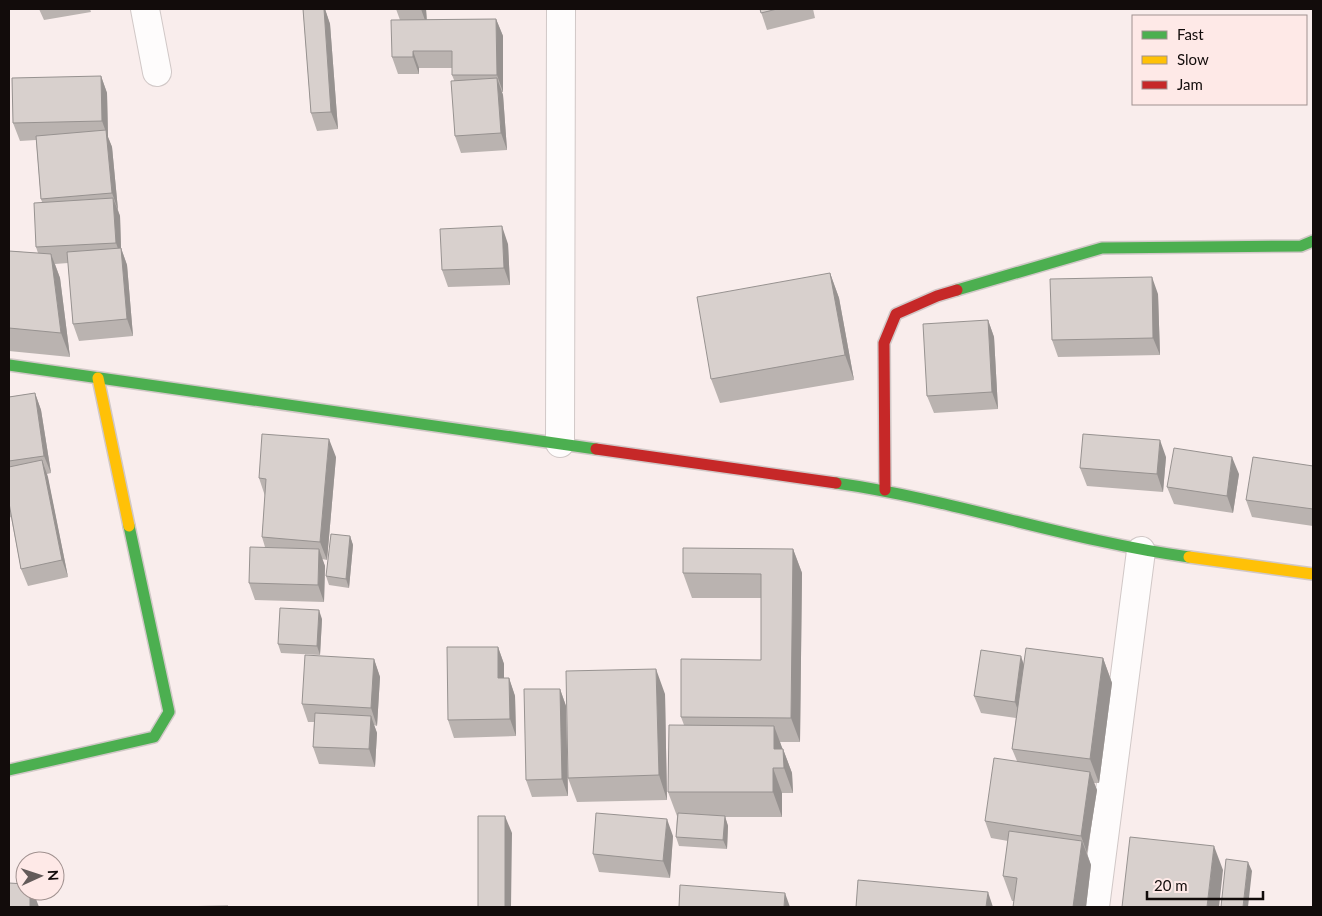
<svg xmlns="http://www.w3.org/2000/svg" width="1322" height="916" viewBox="0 0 1322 916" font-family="Lato,sans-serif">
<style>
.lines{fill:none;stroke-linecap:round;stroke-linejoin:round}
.street-casing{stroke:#d1c8c7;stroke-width:30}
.fast-casing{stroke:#d1c8c7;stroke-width:14}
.slow-casing{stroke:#d1c8c7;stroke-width:14}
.jam-casing{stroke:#d1c8c7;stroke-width:14}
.street{stroke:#fefcfc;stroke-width:28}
.fast{stroke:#4caf50;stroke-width:11}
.slow{stroke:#ffc107;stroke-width:11}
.jam{stroke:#c62828;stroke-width:11}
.wall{fill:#bab3b0}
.shaded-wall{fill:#979290}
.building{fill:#d8d0cd;stroke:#979290}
</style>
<rect width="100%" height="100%" fill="#f9edec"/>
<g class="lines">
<g class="street-casing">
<path id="street" d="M 145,9 L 157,72
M 560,443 L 561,9
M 1095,907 L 1141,551"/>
</g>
<g class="fast-casing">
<path id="fast" d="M 957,290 L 1102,248 L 1301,246 L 1313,241
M 9,365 L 596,449
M 836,483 C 955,500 1070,541 1189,557
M 9,770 L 154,737 L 169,712 L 129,526"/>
</g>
<g class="slow-casing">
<path id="slow" d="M 98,378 L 129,526
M 1189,557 L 1313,574"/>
</g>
<g class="jam-casing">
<path id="jam" d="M 596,449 L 836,483
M 885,490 L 884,343 L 896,314 L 937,296 L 957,290"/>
</g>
<use href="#street" class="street"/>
<use href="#fast" class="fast"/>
<use href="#slow" class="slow"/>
<use href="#jam" class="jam"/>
</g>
<path class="wall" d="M 39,9 L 90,9 L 91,12 L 44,20 Z
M 303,9 L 325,9 L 330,24 L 338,129 L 317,131 L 311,113 Z
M 396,9 L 426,9 L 427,20 L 496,19 L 503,36 L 503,92 L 502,92 L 503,95 L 507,150 L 461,153 L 455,136 L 454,80 L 452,75 L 452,68 L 419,68 L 419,74 L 398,74 L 392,57 L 400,20 Z
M 760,9 L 813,9 L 815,18 L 767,30 Z
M 101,76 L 107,93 L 108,137 L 112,147 L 118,210 L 120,216 L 121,248 L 127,265 L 133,336 L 79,341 L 73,324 L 68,263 L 55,264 L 60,278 L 70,357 L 9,351 L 9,251 L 38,253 L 36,247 L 42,202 L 41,199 L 36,140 L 20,141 L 13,123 Z
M 508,244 L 510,285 L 448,287 L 442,270 Z
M 830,273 L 839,298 L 854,380 L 720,403 L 711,379 Z
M 1158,294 L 1160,355 L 1058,357 L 1052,340 Z
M 988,320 L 994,337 L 998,409 L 934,413 L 927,396 Z
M 35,393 L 41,410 L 51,473 L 47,474 L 68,577 L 28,586 L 21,569 L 11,517 L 9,518 L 9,397 Z
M 336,457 L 327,560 L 322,559 L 325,566 L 324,602 L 255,600 L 249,583 L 265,547 L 262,537 L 265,496 L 259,478 Z
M 1166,457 L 1163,492 L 1087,486 L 1080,468 Z
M 1313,466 L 1313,526 L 1252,517 L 1246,500 Z
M 1239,474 L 1233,513 L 1174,504 L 1167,487 Z
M 350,536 L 353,545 L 349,588 L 329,585 L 326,576 Z
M 793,549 L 802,573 L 800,742 L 780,742 L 782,749 L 783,749 L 792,773 L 793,793 L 782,793 L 782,817 L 725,817 L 728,826 L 727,849 L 679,846 L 676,837 L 677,816 L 668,792 L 684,725 L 681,717 L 761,660 L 761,598 L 692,598 L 683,573 Z
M 322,619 L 320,655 L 281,653 L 278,644 Z
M 498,647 L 504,664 L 504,678 L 509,678 L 515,696 L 516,736 L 454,738 L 448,720 Z
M 1103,658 L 1112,683 L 1099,783 L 1094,783 L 1097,790 L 1087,853 L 1091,865 L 1086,907 L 1013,907 L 1014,901 L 1012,901 L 1003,876 L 1008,841 L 991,838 L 985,821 L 1017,761 L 1012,749 L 1016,718 L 981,713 L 974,696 L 1024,664 Z
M 374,659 L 380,677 L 377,726 L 374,725 L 377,733 L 375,767 L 319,764 L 313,747 L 314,722 L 308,722 L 302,704 Z
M 560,689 L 566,706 L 568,796 L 532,797 L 526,780 Z
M 665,694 L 667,800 L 577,802 L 568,778 Z
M 673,836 L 670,878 L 599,872 L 593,854 Z"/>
<path class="shaded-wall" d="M 324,9 L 325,9 L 330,24 L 338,129 L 331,112 Z
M 421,9 L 426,9 L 427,26 Z
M 496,19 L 503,36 L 503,92 L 497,75 Z
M 413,51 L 419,68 L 419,74 L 413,57 Z
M 101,76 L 107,93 L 108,137 L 112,147 L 118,210 L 112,193 L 106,132 L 102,121 Z
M 497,78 L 503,95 L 507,150 L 501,133 Z
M 113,198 L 120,216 L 121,248 L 127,265 L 133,336 L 127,319 L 122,260 L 116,243 Z
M 502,226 L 508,244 L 510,285 L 504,268 Z
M 51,254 L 60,278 L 70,357 L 61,333 Z
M 830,273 L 839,298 L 854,380 L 845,355 Z
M 1152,277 L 1158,294 L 1160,355 L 1153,338 Z
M 988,320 L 994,337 L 998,409 L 992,392 Z
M 35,393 L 41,410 L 51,473 L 44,456 Z
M 329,439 L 336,457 L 327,560 L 320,542 Z
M 1160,440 L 1166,457 L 1163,492 L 1157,474 Z
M 1232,457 L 1239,474 L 1233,513 L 1227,496 Z
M 42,460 L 48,477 L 68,577 L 62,560 Z
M 350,536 L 353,545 L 349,588 L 346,579 Z
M 319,549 L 325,566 L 324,602 L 318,585 Z
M 793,549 L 802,573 L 800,742 L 791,718 Z
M 319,610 L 322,619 L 320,655 L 317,646 Z
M 498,647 L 504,664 L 504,696 L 498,678 Z
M 1021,656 L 1027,674 L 1021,719 L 1015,702 Z
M 1103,658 L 1112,683 L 1099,783 L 1090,759 Z
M 374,659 L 380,677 L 377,726 L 371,708 Z
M 656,669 L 665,694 L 667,800 L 659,775 Z
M 509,678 L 515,696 L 516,736 L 510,719 Z
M 560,689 L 566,706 L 568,796 L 562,779 Z
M 371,716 L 377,733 L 375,767 L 369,749 Z
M 774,726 L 783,750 L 774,749 Z
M 783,749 L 792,773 L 793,793 L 784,768 Z
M 773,768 L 782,793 L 782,817 L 773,792 Z
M 1090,772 L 1097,790 L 1087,853 L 1081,836 Z
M 505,816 L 512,833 L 511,907 L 505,907 Z
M 725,816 L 728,826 L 727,849 L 723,840 Z
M 667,819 L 673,836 L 670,878 L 663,861 Z
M 1082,841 L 1091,865 L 1086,907 L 1073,907 Z
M 1214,846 L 1223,870 L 1219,907 L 1207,907 Z
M 1248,862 L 1252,871 L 1248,907 L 1243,907 Z
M 30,891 L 33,891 L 39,907 L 30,907 Z
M 988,892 L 993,907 L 986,907 Z
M 785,893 L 790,907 L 784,907 Z"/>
<path class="building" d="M 303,9 L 324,9 L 331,112 L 311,113 Z
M 760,9 L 777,9 L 761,13 Z
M 496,19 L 497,75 L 452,75 L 452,51 L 413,51 L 413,57 L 392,57 L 391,20 Z
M 101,76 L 102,121 L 13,123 L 12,78 Z
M 497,78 L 501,133 L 455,136 L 451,81 Z
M 106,130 L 112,193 L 41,199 L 36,136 Z
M 113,198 L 116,243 L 36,247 L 34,203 Z
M 502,226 L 504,268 L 442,270 L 440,229 Z
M 121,248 L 127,319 L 73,324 L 67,252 Z
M 9,251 L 51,254 L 61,333 L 9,328 Z
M 830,273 L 845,355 L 711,379 L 697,297 Z
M 1152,277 L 1153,338 L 1052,340 L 1050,279 Z
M 988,320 L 992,392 L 927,396 L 923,324 Z
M 35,393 L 44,456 L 9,461 L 9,397 Z
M 262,434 L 329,439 L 320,542 L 262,537 L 266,479 L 259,478 Z
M 1083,434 L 1160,440 L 1157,474 L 1080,468 Z
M 1174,448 L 1232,457 L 1227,496 L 1167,487 Z
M 1253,457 L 1313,466 L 1313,509 L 1246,500 Z
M 42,460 L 62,560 L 21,569 L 9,503 L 9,467 Z
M 331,534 L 350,536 L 346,579 L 326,576 Z
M 250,547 L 319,549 L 318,585 L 249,583 Z
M 683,548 L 793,549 L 791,718 L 681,717 L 681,659 L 761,660 L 761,574 L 683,573 Z
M 280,608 L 319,610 L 317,646 L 278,644 Z
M 447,647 L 498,647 L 498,678 L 509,678 L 510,719 L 448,720 Z
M 1026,648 L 1103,658 L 1090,759 L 1012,749 Z
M 981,650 L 1021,656 L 1015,702 L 974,696 Z
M 305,655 L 374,659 L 371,708 L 302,704 Z
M 656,669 L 659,775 L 568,778 L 566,671 Z
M 524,689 L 560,689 L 562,779 L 526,780 Z
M 315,713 L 371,716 L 369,749 L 313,747 Z
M 669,725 L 774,726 L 774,749 L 783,749 L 784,768 L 773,768 L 773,792 L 668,792 Z
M 994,758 L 1090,772 L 1081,836 L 985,821 Z
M 596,813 L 667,819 L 663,861 L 593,854 Z
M 678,813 L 725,816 L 723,840 L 676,837 Z
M 478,816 L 505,816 L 505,907 L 478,907 Z
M 1009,831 L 1082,841 L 1073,907 L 1013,907 L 1017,878 L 1003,876 Z
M 1130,837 L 1214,846 L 1207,907 L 1122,907 Z
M 1226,859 L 1248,862 L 1243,907 L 1221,907 Z
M 858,880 L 988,892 L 986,907 L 856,907 Z
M 9,883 L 25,884 L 25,891 L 30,891 L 30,907 L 9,907 Z
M 680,885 L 785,893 L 784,907 L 679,907 Z
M 228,906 L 228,907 L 168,907 Z"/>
<rect width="1322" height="916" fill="none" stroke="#120c0b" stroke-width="20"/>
<rect x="1132" y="15" width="175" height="90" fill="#fee9e7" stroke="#a0918f"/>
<rect x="1142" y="31" width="25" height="8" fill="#4caf50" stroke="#a0918f"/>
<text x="1177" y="40" font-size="15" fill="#120c0b">Fast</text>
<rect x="1142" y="56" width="25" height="8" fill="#ffc107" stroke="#a0918f"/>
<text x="1177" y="65" font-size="15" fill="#120c0b">Slow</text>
<rect x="1142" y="81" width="25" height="8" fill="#c62828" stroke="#a0918f"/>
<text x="1177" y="90" font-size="15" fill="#120c0b">Jam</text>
<g transform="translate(40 876) rotate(87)"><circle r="24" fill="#fee9e7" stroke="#a0918f"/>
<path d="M0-4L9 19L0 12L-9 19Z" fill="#635b5a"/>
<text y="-8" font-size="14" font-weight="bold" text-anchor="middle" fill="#120c0b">N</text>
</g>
<path d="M1147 891v8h116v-8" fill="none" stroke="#120c0b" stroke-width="2.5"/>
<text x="1154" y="891" font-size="15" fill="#120c0b" stroke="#fee9e7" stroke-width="4" paint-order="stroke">20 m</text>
</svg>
